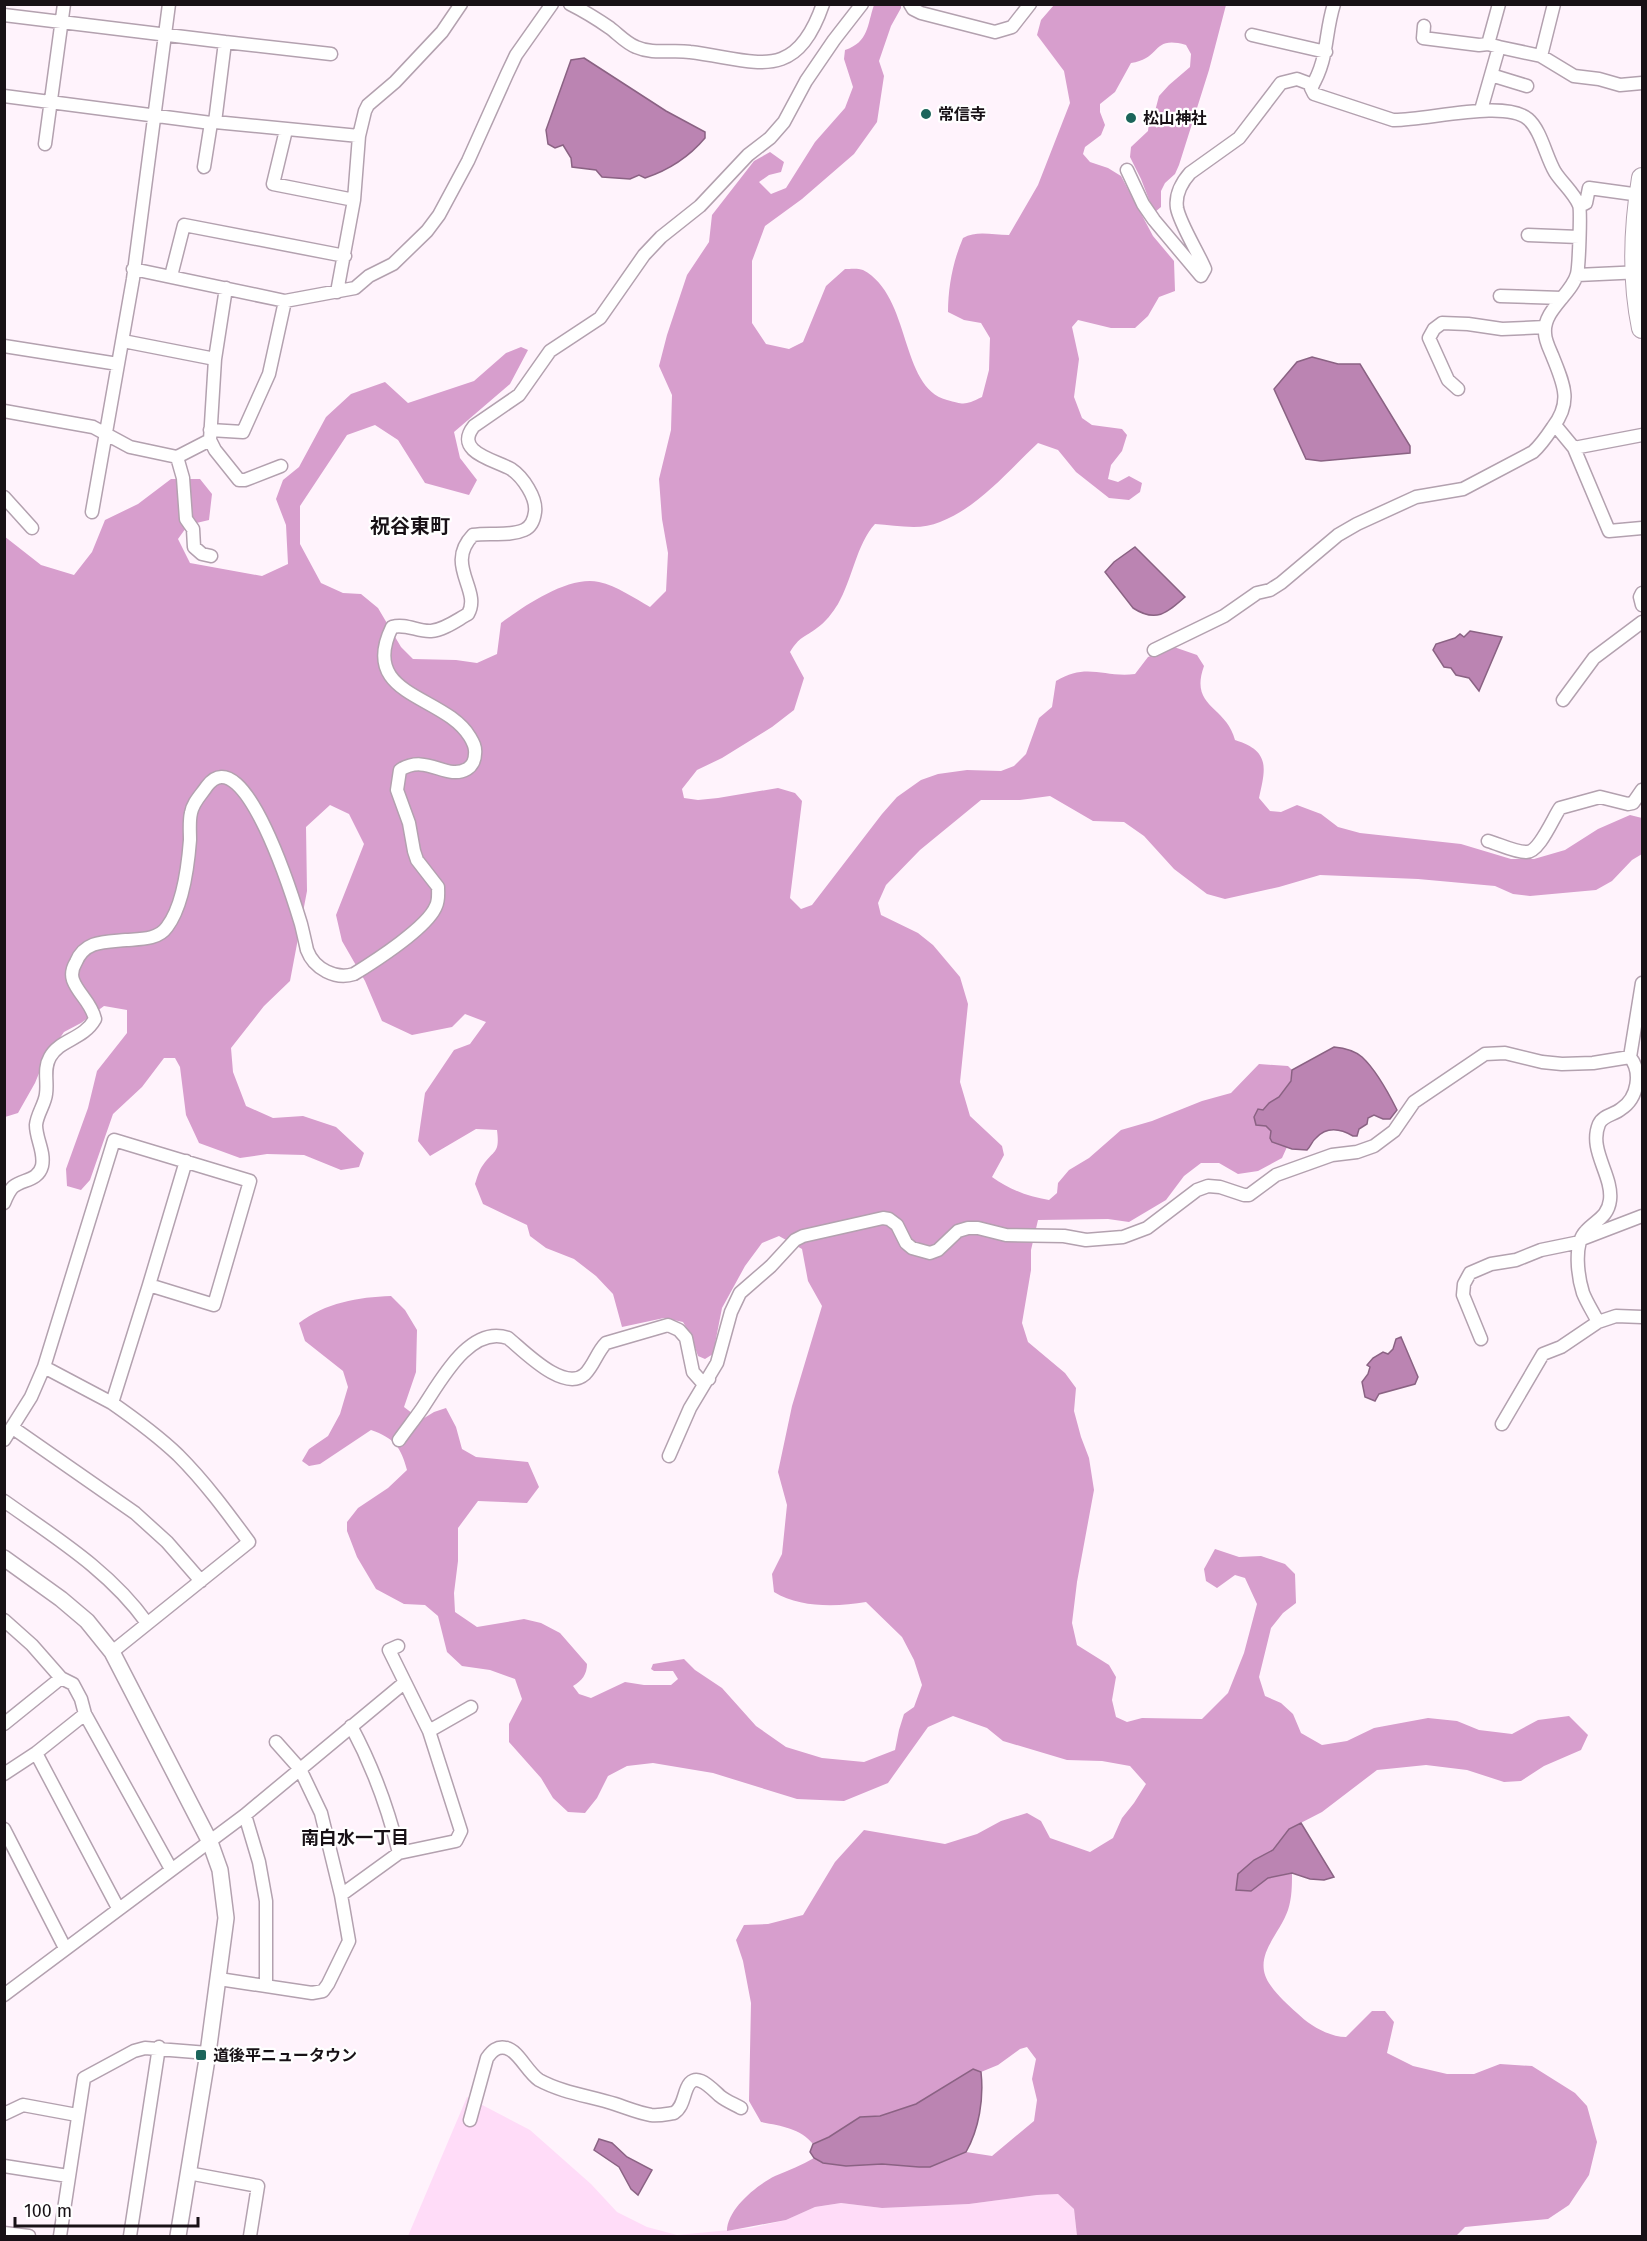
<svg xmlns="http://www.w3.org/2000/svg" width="1647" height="2241" viewBox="0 0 1647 2241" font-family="'Fira Sans','Noto Sans JP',sans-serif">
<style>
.green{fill:#ffdcf8}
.forest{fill:#d79ecd}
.water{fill:#bb84b2;stroke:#8a6283;stroke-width:1.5}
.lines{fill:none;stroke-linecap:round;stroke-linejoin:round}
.minor-casing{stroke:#b3a1af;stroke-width:15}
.tertiary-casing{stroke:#b3a1af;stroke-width:18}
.primary-casing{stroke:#b3a1af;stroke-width:22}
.minor{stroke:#fff;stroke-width:12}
.tertiary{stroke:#fff;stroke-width:15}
.primary{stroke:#fff;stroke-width:20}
.poi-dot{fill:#1c655b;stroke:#fff;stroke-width:2}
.labels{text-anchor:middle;stroke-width:4.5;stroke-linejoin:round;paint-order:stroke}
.poi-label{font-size:16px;font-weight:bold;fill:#181116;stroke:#fff;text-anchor:start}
.neighbourhood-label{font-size:18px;font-weight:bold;fill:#181116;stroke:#fff}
.quarter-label{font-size:20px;font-weight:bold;fill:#181116;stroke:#fff}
</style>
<rect width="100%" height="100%" fill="#fff3fc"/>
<path class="green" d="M 467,2097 L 530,2130 L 591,2184 L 617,2212 L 647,2227 L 677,2235 L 751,2228 L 786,2220 L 815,2207 L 841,2203 L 882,2208 L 969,2204 L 1037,2195 L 1058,2194 L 1074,2209 L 1077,2236 L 408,2236 Z"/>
<path class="forest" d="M 874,5 L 901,5 L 901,8 L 891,26 L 879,61 L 884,76 L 877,122 L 854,154 L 802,199 L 765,226 L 752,261 L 752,323 L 766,344 L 789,349 L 803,342 L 826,286 L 845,269 C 850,269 858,268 863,270 C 912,296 899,387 947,400 C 965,405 965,405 982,397 L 989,370 L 990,338 L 981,323 L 964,320 L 948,312 C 948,287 953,261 963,238 C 977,230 992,235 1009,235 L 1038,185 L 1070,103 L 1064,71 L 1037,35 L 1041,20 L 1054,5 L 1226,5 L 1209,70 L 1179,165 L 1175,174 L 1165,183 L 1161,191 L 1161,207 L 1155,212 L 1153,210 L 1141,179 L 1130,157 L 1131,147 L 1148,131 L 1149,123 L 1154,115 L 1159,96 L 1169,85 L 1190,67 L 1191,54 L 1186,45 C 1151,35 1162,59 1131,63 L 1115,92 L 1100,104 L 1100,112 L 1105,125 L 1101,135 L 1085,147 L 1083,154 L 1090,162 L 1108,168 L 1121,176 L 1153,236 L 1174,261 L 1175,291 L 1159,297 L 1148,316 L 1135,328 L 1111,328 L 1078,320 L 1072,327 L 1079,359 L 1074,397 L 1082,418 L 1092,425 L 1122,429 L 1127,435 L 1122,451 L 1111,465 L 1108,479 L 1118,482 L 1129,476 L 1142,483 L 1140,492 L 1129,500 L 1109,498 L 1076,472 L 1058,450 L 1038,443 C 1008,471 979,507 940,522 C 920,531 896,525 875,524 C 857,543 852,580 838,604 C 833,612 825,623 817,628 C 804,638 800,636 790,652 L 804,678 L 794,710 L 772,727 L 722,758 L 697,770 L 682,789 L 684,798 L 698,800 L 718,798 L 778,788 L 795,793 L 802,801 L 790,898 L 801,909 L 812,905 L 882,814 L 897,797 L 921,780 L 938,774 L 967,770 L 1001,771 L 1014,766 L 1026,754 L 1039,718 L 1052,707 L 1056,681 C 1087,662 1104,678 1135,674 L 1148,657 L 1174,647 L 1197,655 L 1204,666 C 1189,708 1226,705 1235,740 C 1270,751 1266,767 1259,798 L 1270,811 L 1281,812 L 1297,805 L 1321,814 L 1338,827 L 1360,833 L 1461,844 L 1511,859 L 1534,859 L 1565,850 L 1598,829 L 1630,815 L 1642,818 L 1642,854 L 1632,860 L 1612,881 L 1596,890 L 1530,896 L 1513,894 L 1495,886 L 1418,879 L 1320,875 L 1279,887 L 1225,899 L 1207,894 L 1174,869 L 1144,836 L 1124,822 L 1093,821 L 1050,796 L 1020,800 L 981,800 L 920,850 L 886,885 L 878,903 L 881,915 L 918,933 L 933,945 L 960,977 L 968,1004 L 960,1082 L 970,1116 L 1002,1146 L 1004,1155 L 992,1177 C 1009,1189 1028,1197 1049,1200 L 1057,1193 L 1058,1183 L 1069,1170 L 1089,1158 L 1121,1130 L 1152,1121 L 1202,1101 L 1231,1093 L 1259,1064 L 1288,1066 L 1292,1070 L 1291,1081 C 1286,1086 1283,1093 1279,1097 C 1273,1102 1268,1104 1263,1110 L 1266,1126 L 1271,1131 L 1272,1142 L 1287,1147 L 1282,1158 L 1258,1171 L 1238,1174 L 1219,1163 L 1201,1163 L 1184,1176 L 1166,1200 L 1129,1222 L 1108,1219 L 1038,1220 L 1031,1250 L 1031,1270 L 1022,1323 L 1028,1342 L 1065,1373 L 1076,1388 L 1074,1411 L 1081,1437 L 1089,1458 L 1094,1490 L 1077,1582 L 1072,1623 L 1077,1645 L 1109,1665 L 1116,1677 L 1112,1700 L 1116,1717 L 1127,1722 L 1142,1718 L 1202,1719 L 1228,1693 L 1244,1653 L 1257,1604 L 1245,1578 L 1235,1575 L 1217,1588 L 1206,1581 L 1204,1569 L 1215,1549 L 1239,1557 L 1261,1556 L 1285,1564 L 1295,1574 L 1296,1603 L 1283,1613 L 1271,1628 L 1259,1677 L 1265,1696 L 1281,1703 L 1293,1714 L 1301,1733 L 1322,1745 L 1347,1741 L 1374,1728 L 1428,1718 L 1457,1721 L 1479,1730 L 1512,1734 L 1538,1720 L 1569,1716 L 1588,1735 L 1581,1750 L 1544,1766 L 1521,1781 L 1504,1782 L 1467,1770 L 1426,1765 L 1377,1770 L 1322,1812 L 1289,1829 L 1273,1850 L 1254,1860 L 1251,1891 L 1268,1878 L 1292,1873 C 1292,1885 1292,1898 1288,1910 C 1279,1936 1250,1958 1271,1986 C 1278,1996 1288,2005 1297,2013 C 1309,2025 1329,2037 1346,2037 L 1372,2011 L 1385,2011 L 1394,2022 L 1387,2053 L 1413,2066 L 1447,2074 L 1474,2074 L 1500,2064 L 1532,2066 L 1575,2093 L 1587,2106 L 1597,2142 L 1589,2175 L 1569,2205 L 1548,2219 L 1465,2227 L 1456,2236 L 1077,2236 L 1074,2209 L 1058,2194 L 1037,2195 L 969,2204 L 882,2208 L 841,2203 L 815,2207 L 786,2220 L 727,2231 C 727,2209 757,2185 775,2176 C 789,2170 802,2165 814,2158 L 823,2163 L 846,2166 L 882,2164 L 930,2167 L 966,2152 L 992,2156 L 1034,2121 L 1037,2100 L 1032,2079 L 1036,2059 L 1027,2047 L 1020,2049 L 998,2065 L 981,2072 L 973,2069 L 916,2104 L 880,2116 L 860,2117 L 829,2137 L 813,2144 C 800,2128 781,2126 761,2122 L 749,2101 L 751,2003 L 743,1961 L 736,1940 L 744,1925 L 768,1924 L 803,1915 L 835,1862 L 864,1830 L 945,1844 L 977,1834 L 1001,1821 L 1027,1813 L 1041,1821 L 1050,1838 L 1090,1852 L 1113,1838 L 1122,1818 L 1134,1803 L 1146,1784 L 1130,1766 L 1102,1761 L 1067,1760 L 1003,1741 L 987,1728 L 953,1716 L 928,1727 L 888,1783 L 844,1801 L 797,1799 L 713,1773 L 653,1763 L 627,1766 L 608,1776 L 597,1798 L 585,1813 L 568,1812 L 553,1798 L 541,1778 L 509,1742 L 509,1724 L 522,1699 L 515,1679 L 490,1670 L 462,1666 L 447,1652 L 438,1616 L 425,1605 L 404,1604 L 376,1589 L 357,1557 L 347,1531 L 347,1522 L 358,1508 L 388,1488 L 407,1470 C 401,1447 394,1438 371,1430 L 320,1464 L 309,1466 L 302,1461 L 309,1449 L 328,1436 L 340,1414 L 348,1387 L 343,1371 L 305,1341 L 299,1323 C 325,1303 358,1297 391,1296 L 405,1310 L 417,1330 L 416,1372 L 404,1407 L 421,1420 L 434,1412 L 446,1408 L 456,1427 L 462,1449 L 476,1457 L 528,1462 L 539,1487 L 527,1503 L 478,1501 L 458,1528 L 458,1561 L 454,1593 L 455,1612 L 477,1627 L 524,1619 L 541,1623 L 560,1633 L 587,1664 C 587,1674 582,1681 573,1686 L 579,1694 L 591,1698 L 625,1682 L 644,1685 L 671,1685 L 678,1679 L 673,1671 L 654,1671 L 651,1669 L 653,1664 L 684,1659 L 695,1670 L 722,1688 L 756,1726 L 786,1747 L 822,1758 L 864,1762 L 895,1750 L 899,1730 L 904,1714 L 914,1707 L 922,1685 L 914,1660 L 902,1637 L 866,1602 C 837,1607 800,1608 774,1592 L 772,1574 L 782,1554 L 787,1505 L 778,1472 L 792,1406 L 822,1306 L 808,1281 L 802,1249 L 779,1236 L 762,1243 L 745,1266 L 722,1308 L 713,1354 L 705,1359 L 698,1356 L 691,1336 L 683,1322 L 664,1318 L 622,1327 L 613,1294 L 596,1276 L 574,1259 L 546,1248 L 530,1236 L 527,1225 L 483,1204 L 475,1184 C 477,1178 479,1170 483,1165 C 494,1149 500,1154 497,1130 L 476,1129 L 430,1156 L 418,1141 L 425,1093 L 454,1050 L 470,1044 L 486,1022 L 465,1014 L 452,1027 L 412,1035 L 382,1021 L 365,981 L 342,941 L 336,915 L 364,844 L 349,814 L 330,805 L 306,827 L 307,891 L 290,981 L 264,1006 L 231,1048 L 233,1072 L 246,1106 L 273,1118 L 303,1116 L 336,1127 L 364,1153 L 359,1167 L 341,1170 L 304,1155 L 267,1154 L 240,1158 L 199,1143 L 186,1115 L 180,1067 L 175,1058 L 164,1058 L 142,1087 L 113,1114 L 90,1180 L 81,1190 L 67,1186 L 66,1169 L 88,1108 L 97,1071 L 127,1033 L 127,1010 L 104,1006 L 81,1023 L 64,1032 L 44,1061 L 35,1083 L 18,1113 L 5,1117 L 4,536 L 41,565 L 74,575 L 92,552 L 105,520 L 138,504 L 171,479 L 200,479 L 212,494 L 209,520 L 188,525 L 178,539 L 190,563 L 262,576 L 288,564 L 286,525 L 276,499 L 283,480 L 299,467 L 326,417 L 351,394 L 385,382 L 408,403 L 474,381 L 506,353 L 521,347 L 528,350 L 510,384 L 454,432 L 460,458 L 477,480 L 469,495 L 425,483 L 398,440 L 375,425 L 347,435 L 300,506 L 300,544 L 321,583 L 343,593 L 361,594 L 378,608 L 401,647 L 413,659 L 456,660 L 477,663 L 497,654 L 501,623 C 524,606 569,575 599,582 C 617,586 634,598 650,607 L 666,591 L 668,553 L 662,519 L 659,479 L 671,430 L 672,395 L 659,366 L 667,335 L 687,275 L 709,242 L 712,215 L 754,161 L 770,152 L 784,162 L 781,172 L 769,175 L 759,182 L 771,194 L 786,188 L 815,142 L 845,108 L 853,87 L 844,59 L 845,50 C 869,42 867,25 874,5 Z"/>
<path class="water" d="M 584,58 L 666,111 L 705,132 L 705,138 C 689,157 669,170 645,178 L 639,175 L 630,179 L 602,177 L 596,170 L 572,167 L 571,158 L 563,145 L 555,148 L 548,144 L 546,130 L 571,60 Z
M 1312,357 L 1338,364 L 1360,364 L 1410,446 L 1410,453 L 1321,461 L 1306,459 L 1274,389 L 1297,362 Z
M 1135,547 L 1185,597 C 1167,613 1156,623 1133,608 L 1105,572 L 1114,562 Z
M 1470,631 L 1502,637 L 1479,691 L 1469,678 L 1456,675 L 1451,668 L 1444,667 L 1433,650 L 1436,644 L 1455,638 L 1460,634 L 1464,637 Z
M 1334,1047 C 1344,1048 1354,1050 1362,1057 C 1375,1069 1389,1094 1397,1110 L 1390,1119 L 1383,1119 L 1374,1115 L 1368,1118 L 1367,1124 L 1359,1129 L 1357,1136 L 1353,1136 C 1341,1129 1327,1126 1316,1138 C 1312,1141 1311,1146 1307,1150 L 1292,1149 L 1272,1142 L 1270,1138 L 1271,1131 L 1266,1126 L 1256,1125 L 1254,1117 L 1258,1109 L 1263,1110 L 1269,1103 L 1279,1097 L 1291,1081 L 1292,1070 Z
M 1401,1337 L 1418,1377 L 1415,1384 L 1379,1394 L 1375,1401 L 1365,1397 L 1362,1382 L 1368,1374 L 1370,1367 L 1367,1365 L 1373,1358 L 1383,1352 L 1388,1354 L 1393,1349 L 1396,1339 Z
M 1301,1823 L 1334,1877 L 1324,1880 L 1310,1879 L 1292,1873 L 1268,1878 L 1251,1891 L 1236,1890 L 1238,1874 L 1254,1860 L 1273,1850 L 1289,1829 Z
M 973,2069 L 981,2072 C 984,2099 979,2129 966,2152 L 930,2167 L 919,2167 L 882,2164 L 846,2166 L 823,2163 L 814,2158 L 810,2152 L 813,2144 L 829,2137 L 860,2117 L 880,2116 L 916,2104 Z
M 599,2139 L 612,2143 L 627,2157 L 652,2170 L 638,2195 L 631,2189 L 619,2167 L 594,2150 Z"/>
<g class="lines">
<g class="minor-casing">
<path id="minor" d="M 570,4 C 584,11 597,19 610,28 C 618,34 626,43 636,47 C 654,55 671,49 690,52 C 756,60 795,85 823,4
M 910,4 L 913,9 L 921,13 L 995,32 L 1012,27 L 1030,4
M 4,15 L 225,42
M 1424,26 L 1423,38 L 1479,45 L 1488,44 L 1499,47 L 1481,110
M 1252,35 L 1326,52
M 1488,44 L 1499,4
M 1499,47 L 1541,56 L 1574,76 L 1599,79 L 1620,85 L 1642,83
M 1541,56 L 1554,4
M 1491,75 L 1527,86
M 4,96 L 211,123 L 215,122 L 359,136
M 215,122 L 225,42 L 331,54
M 286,130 L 273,184 L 354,200
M 45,144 L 64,4
M 204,167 L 211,123
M 1127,170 L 1143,204 L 1154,220 L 1201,276 L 1205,269 C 1198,252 1180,224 1177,208 C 1175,195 1182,182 1190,173 L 1239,138 L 1281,83 L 1297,79 L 1313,85
M 1580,206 L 1586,203 L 1589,188 L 1640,195
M 1528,235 L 1579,237
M 133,269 L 285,301 L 355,288 L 369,276 L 393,264 L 427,231 L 439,215 L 468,161 L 507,74 L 516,55 L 552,4
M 1577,275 L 1642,272
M 171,276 L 184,225 L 345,256
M 337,292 L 354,200 L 359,136 L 365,111 L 368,105 L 395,82 L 442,32 L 461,4
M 1500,296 L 1562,298
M 123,341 L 215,359
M 4,346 L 118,364
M 1458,389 L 1448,380 L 1429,338 L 1434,329 L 1442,323 L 1468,324 L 1502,329 L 1545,327
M 4,411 L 93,427 L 130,447 L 177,457 L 210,440 L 215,359 L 226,288
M 1555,425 L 1574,448 L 1609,531 L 1642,528
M 210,430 L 243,432 L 269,374 L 285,301
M 210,440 L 215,450 L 239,480 L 245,480 L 281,466
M 1574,448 L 1642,435
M 177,457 L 183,478 L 186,519 L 193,529 L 194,547 L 202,554 L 211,556
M 4,497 L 32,528
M 92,512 L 133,279 L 169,4
M 1642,593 L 1640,597 L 1642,605
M 1154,650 L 1224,616 L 1257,593 L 1270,590 L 1281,583 L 1338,535 L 1357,524 L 1416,497 L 1463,489 L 1533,452 C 1541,445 1547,436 1553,427 C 1573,401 1563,383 1552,355 C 1549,348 1545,340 1545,333 C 1543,310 1572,294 1577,274 C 1579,266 1581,210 1579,205 C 1574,193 1562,183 1555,172 C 1546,157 1541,130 1528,119 C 1504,99 1425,121 1393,120 L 1314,94 L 1311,88 C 1329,58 1324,36 1334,4
M 1563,700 L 1594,658 L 1642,622
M 1488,841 C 1499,844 1514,852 1526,852 C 1539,853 1553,818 1560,808 L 1600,797 L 1628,804 L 1633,803 L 1642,790
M 1642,983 L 1630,1057 C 1642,1072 1638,1098 1621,1109 C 1614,1115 1603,1115 1599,1124 C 1588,1150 1613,1175 1610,1200 C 1608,1217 1596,1220 1586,1231 C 1573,1244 1578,1277 1583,1293 C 1587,1303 1593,1312 1598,1322 L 1616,1316 L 1642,1317
M 4,1203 C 6,1198 9,1191 13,1187 C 23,1179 38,1181 42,1166 C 45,1152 36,1139 36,1125 C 37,1114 45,1104 46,1094 C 48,1081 43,1069 50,1057 C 60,1039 83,1040 95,1019 C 91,1002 78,994 73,980 C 71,974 73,967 76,962 C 85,940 106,942 126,940 C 140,939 158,940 167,927 C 183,906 188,866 190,840 C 190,831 189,821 191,813 C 193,802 201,795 207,786 C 244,737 294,901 301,924 C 303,932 305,941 307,950 C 314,969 336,980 354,974 C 375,961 428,927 436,906 C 439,900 438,893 438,887 L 417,860 L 414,851 L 409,823 L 397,790 L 400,770 C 427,753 446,781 467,769 C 472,766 475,760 475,754 C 476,747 473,742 470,737 C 444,694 358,697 392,627 C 406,623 418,632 431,631 C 444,630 457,620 468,614 C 482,590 444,565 473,535 C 490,532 508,537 524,530 C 531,527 534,520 535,512 C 537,498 523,477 511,469 C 495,460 453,452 474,426 L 519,395 L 550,351 L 600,318 L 644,255 L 661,237 L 700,206 L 748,155 L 770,138 L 784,122 L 806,81 L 834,40 L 862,4
M 1582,1239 L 1642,1216
M 1481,1339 L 1463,1295 L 1464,1284 L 1470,1273 L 1491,1264 L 1516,1260 L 1541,1250 L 1580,1242
M 44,1367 L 112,1403 L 149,1285
M 112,1403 C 135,1419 158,1436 178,1455 C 205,1482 227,1512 249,1542 L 112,1652
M 1502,1424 L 1543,1354 L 1561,1347 L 1598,1322
M 13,1428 L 135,1513 L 167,1542 L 201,1581
M 4,1440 L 31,1397 L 44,1367 L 114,1140 L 250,1181 L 214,1305 L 149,1285 L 186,1161
M 399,1440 C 406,1430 414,1420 421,1410 C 439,1384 469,1324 508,1338 C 524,1351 564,1393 585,1374 C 594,1365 597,1352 606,1343 L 668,1325 L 679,1330 L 686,1338 L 693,1372 L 701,1381 L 709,1379
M 669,1456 L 690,1408 L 717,1363 L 731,1312 L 740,1293 L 771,1266 L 795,1240 L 803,1236 L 883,1218 L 889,1219 L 897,1225 L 906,1243 L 912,1248 L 930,1253 L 938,1250 L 958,1231 L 968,1228 L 978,1228 L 1006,1235 L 1064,1236 L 1086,1240 L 1123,1237 L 1147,1228 L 1197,1190 L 1208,1186 L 1220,1187 L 1244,1195 L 1249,1195 L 1276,1175 L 1332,1155 L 1357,1152 L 1374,1146 L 1394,1131 L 1414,1102 L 1485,1054 L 1505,1053 L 1542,1062 L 1562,1064 L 1593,1063 L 1630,1057
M 4,1501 C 56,1538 110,1571 147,1623
M 4,1620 L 32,1645 L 61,1678 L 73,1684 L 81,1699 L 85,1714 L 171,1869
M 4,1724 L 61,1678
M 351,1726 C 373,1767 388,1808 399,1853
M 429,1731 L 471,1707
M 36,1753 L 118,1908
M 4,1774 L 36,1753 L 85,1714
M 245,1815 L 259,1862 L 266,1901 L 266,1985
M 4,1829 L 65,1948
M 341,1895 L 399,1853 L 456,1841 L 461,1831 L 429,1731 L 389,1650 L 398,1646
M 219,1979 L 312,1993 L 323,1991 L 328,1984 L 349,1941 L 341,1895 L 321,1813 L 300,1769 L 276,1742
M 4,1995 L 245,1815 L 404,1683
M 4,2114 L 23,2105 L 77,2115
M 470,2120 L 487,2058 C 492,2051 497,2046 506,2048 C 518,2050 527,2072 539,2080 C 563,2093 590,2096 615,2104 C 627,2108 639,2113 651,2115 C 659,2116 667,2114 674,2113 C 683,2107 683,2097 687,2088 C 695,2069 712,2089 720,2096 C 726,2101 734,2104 741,2108
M 4,2166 L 68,2176
M 188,2173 L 258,2186 L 250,2236
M 4,2233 L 29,2236
M 60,2236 L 84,2078 L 134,2051 L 145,2048 L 208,2053
M 130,2236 L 159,2047"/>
</g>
<g class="tertiary-casing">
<path id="tertiary" d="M 4,1558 L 61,1599 L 87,1621 L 112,1652 L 210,1842 L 220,1870 L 226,1918 L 208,2053 L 178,2236"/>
</g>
<g class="primary-casing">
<path id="primary" d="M 1642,178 C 1634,227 1632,279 1642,328"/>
</g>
<use href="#minor" class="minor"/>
<use href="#tertiary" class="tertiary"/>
<use href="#primary" class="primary"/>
</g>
<g class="poi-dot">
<circle cx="926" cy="114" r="6"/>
<circle cx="1131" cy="118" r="6"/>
<rect x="195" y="2049" width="12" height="12" rx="3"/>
</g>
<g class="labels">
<g class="poi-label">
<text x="938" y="120">常信寺</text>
<text x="1143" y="124">松山神社</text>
<text x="213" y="2061">道後平ニュータウン</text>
</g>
<g class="neighbourhood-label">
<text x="355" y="1844">南白水一丁目</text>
</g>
<g class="quarter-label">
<text x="410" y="533">祝谷東町</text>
</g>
</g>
<rect width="1647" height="2241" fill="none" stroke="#181116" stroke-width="12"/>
<path d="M15 2217v9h183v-9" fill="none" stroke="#181116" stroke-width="3"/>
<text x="24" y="2217" font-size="18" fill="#181116" stroke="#ffffff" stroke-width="4.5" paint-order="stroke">100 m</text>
</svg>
